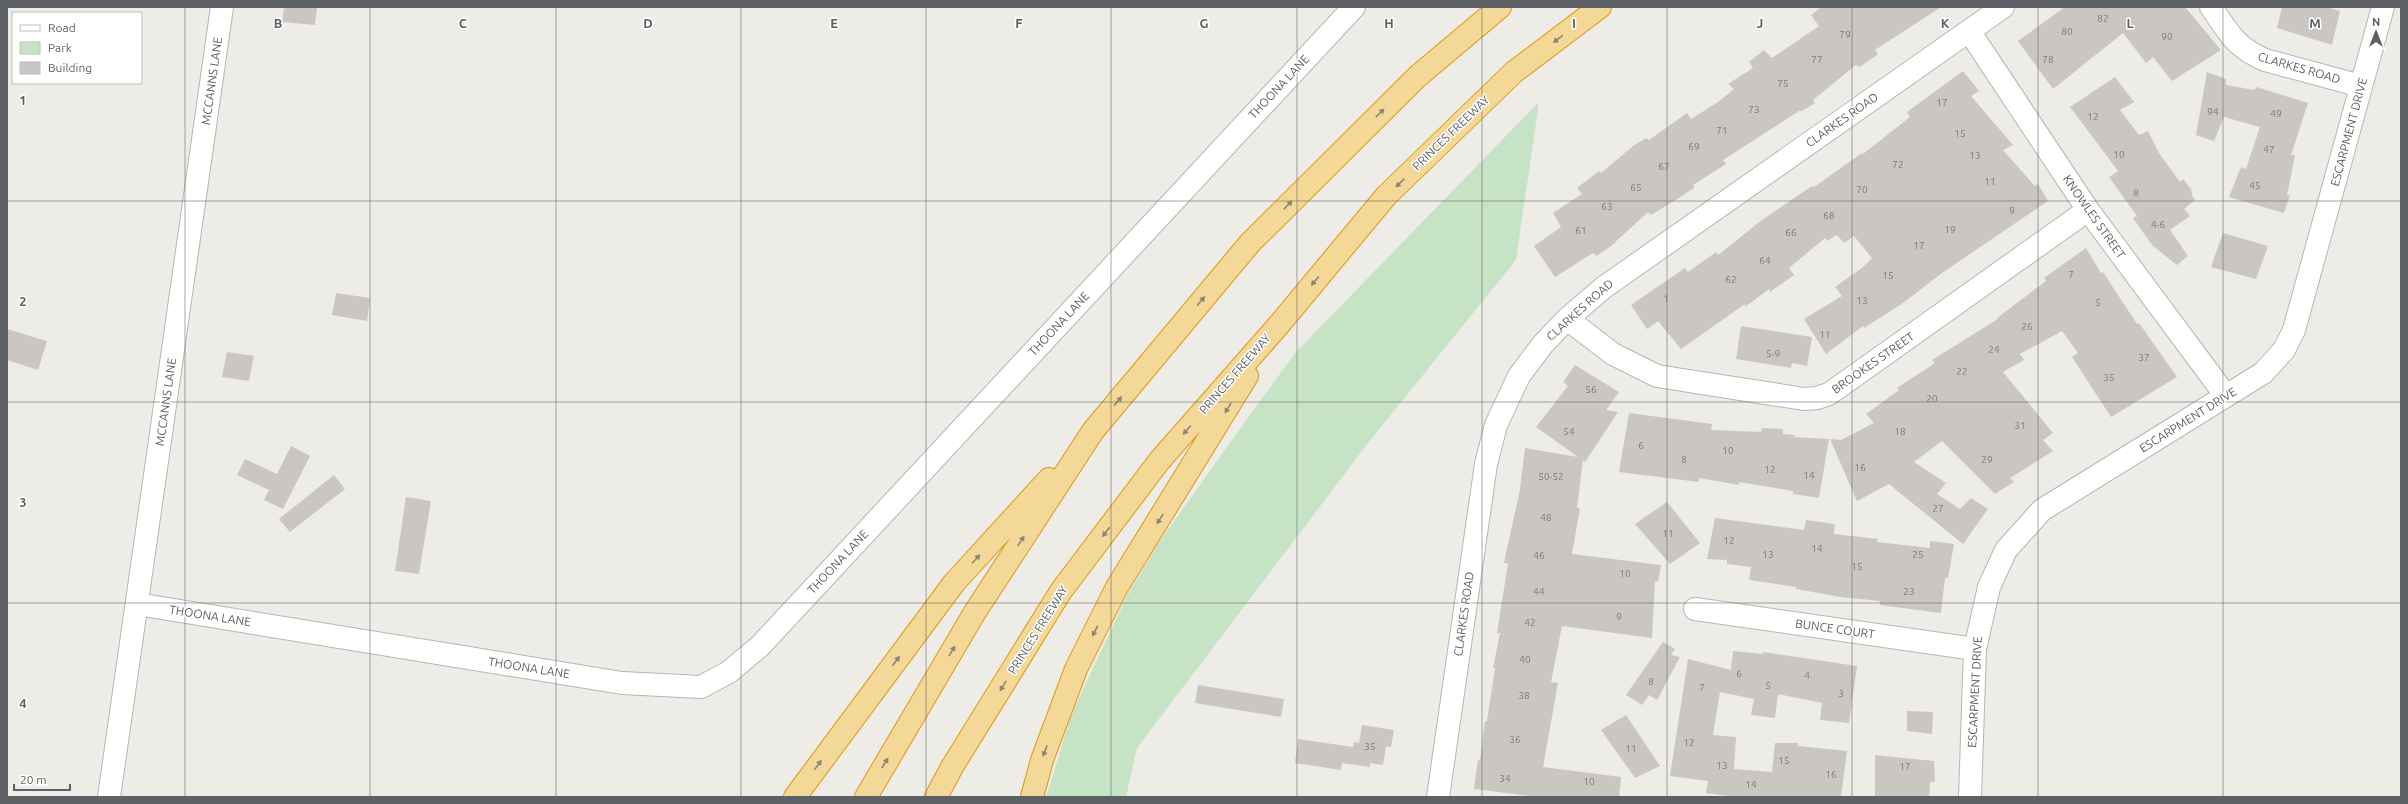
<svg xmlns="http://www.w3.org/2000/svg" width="2408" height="804" viewBox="0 0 2408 804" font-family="Ubuntu,sans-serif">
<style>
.green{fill:#c6e4c5}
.building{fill:#cac7c2}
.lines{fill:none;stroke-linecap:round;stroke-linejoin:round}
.street-casing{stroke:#b3b6b9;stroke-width:24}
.highway-casing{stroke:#e09714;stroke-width:24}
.street{stroke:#fff;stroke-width:22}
.highway{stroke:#f4d897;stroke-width:22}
.oneway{fill:#8a8574}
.grid{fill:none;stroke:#5d6165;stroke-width:1;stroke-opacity:0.55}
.labels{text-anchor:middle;stroke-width:3;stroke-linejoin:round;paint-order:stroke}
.number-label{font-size:10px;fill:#787a7c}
.street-label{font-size:12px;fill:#5d6165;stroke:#fff}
.grid-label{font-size:13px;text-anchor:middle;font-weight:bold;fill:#5d6165;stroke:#fff;stroke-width:3;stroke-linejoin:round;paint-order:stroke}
</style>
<rect width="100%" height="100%" fill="#eeece6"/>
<path class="green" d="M 1539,102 L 1516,260 L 1368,443 L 1137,748 L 1126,797 L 1046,797 L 1072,713 L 1127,596 L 1158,544 L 1226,448 L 1295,353 Z"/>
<path class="building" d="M 284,7 L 317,7 L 315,25 L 282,22 Z
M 1821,7 L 1941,7 L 1875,50 L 1878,54 L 1860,67 L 1856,65 L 1851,69 L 1813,100 L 1815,103 L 1802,111 L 1799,111 L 1723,160 L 1726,164 L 1693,185 L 1695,187 L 1682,196 L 1651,215 L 1648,212 L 1611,246 L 1597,256 L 1593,253 L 1555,277 L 1534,246 L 1561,227 L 1553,213 L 1582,194 L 1577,188 L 1599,171 L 1601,173 L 1633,146 L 1646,138 L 1649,140 L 1687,113 L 1691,119 L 1718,102 L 1734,89 L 1728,84 L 1753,68 L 1749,62 L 1764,50 L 1772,58 L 1819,26 L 1811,15 Z
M 2065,7 L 2185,7 L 2221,50 L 2172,81 L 2153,57 L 2146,63 L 2123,33 L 2053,89 L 2018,41 Z
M 2282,7 L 2327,7 L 2340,11 L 2332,45 L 2277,28 Z
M 1963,71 L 1979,91 L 1971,96 L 2013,145 L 2003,150 L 2035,186 L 2038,184 L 2048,201 L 1942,273 L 1903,303 L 1864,328 L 1863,326 L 1826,354 L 1804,319 L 1842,296 L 1835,287 L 1862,268 L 1872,258 L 1854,236 L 1844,243 L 1837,235 L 1827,241 L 1825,238 L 1789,268 L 1794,275 L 1770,292 L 1769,289 L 1745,307 L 1745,304 L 1681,349 L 1658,321 L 1647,329 L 1631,305 L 1685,268 L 1688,272 L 1716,252 L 1718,255 L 1762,220 L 1812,186 L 1814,187 L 1862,153 L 1863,154 L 1910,117 L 1907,112 Z
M 2207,72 L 2226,79 L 2226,85 L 2255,90 L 2256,87 L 2308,103 L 2291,155 L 2295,155 L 2287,195 L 2290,195 L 2284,213 L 2229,197 L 2241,167 L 2246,169 L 2260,127 L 2224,117 L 2214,141 L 2196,135 Z
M 2115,77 L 2134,102 L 2120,110 L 2139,135 L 2148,131 L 2159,153 L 2180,182 L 2183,179 L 2191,189 L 2192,195 L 2195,200 L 2184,209 L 2190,216 L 2170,230 L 2188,256 L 2177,265 L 2152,245 L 2133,218 L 2137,216 L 2109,177 L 2118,171 L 2070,107 Z
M 2223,233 L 2268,246 L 2256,279 L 2211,267 Z
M 2086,248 L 2101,273 L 2103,272 L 2137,324 L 2139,323 L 2177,377 L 2111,417 L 2072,357 L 2078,353 L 2062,331 L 2020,354 L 2024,360 L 2003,372 L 2053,433 L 2043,440 L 2053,451 L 2010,478 L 2014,482 L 1995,494 L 1942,441 L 1914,462 L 1946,483 L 1937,494 L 1960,509 L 1971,498 L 1988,509 L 1963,544 L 1889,484 L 1857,501 L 1830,439 L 1841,440 L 1874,423 L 1866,414 L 1899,390 L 1897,388 L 1935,363 L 1932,360 L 1998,319 L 1997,318 L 2046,281 L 2044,278 Z
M 336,293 L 370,298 L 367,321 L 332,315 Z
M 1741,326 L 1812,337 L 1807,366 L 1792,363 L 1791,368 L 1736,359 Z
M 7,329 L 47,341 L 38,370 L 7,360 Z
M 227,352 L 254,356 L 249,381 L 222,377 Z
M 1575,365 L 1619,392 L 1606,410 L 1618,412 L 1585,462 L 1583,460 L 1577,508 L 1580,508 L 1572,554 L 1661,565 L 1658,581 L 1655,581 L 1652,638 L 1562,626 L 1551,682 L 1558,683 L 1543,767 L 1621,777 L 1619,797 L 1537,797 L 1474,789 L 1478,760 L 1480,760 L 1485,721 L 1487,721 L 1495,668 L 1493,668 L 1500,633 L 1497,633 L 1508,563 L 1504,563 L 1520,489 L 1525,448 L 1578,457 L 1536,427 L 1568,386 L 1563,382 Z
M 1629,413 L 1712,424 L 1711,430 L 1761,432 L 1762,428 L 1783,429 L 1783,434 L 1795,435 L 1794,437 L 1829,439 L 1819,498 L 1793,494 L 1793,491 L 1739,482 L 1739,485 L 1699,478 L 1699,482 L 1619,472 Z
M 291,446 L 310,456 L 283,509 L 264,500 L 269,490 L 237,475 L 245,459 L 277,474 Z
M 334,475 L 345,489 L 290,532 L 279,519 Z
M 406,497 L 431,501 L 419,574 L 395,571 Z
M 1667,502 L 1700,543 L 1670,564 L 1635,524 Z
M 1715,518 L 1804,530 L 1806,520 L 1835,524 L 1834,534 L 1878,539 L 1877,542 L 1930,548 L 1930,541 L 1954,544 L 1948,578 L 1945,578 L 1941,613 L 1880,605 L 1880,601 L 1840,597 L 1796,589 L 1796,587 L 1749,580 L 1751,567 L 1727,564 L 1727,560 L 1707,559 Z
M 1663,642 L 1675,649 L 1671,655 L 1680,657 L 1657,700 L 1649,695 L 1642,705 L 1626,695 Z
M 1733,651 L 1763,654 L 1763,652 L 1857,666 L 1849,723 L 1820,720 L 1822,703 L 1778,694 L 1775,718 L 1751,715 L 1754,699 L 1720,692 L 1713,735 L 1736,737 L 1734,769 L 1772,772 L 1775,743 L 1798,743 L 1798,746 L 1847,751 L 1841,797 L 1736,797 L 1706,793 L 1708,781 L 1670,776 L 1688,659 L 1731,670 Z
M 1198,685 L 1284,699 L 1281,717 L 1195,703 Z
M 1907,711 L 1933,712 L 1932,734 L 1907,731 Z
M 1626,715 L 1660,766 L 1635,778 L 1601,730 Z
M 1362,725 L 1394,730 L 1391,747 L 1386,746 L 1383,765 L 1370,763 L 1370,767 L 1342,763 L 1341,770 L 1295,763 L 1298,739 L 1353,747 L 1354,742 L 1359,743 Z
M 1875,755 L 1934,761 L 1935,782 L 1930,782 L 1929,797 L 1875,797 Z"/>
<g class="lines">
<g class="street-casing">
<path id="street" d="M 2211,7 C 2229,33 2235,47 2265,60 L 2361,86
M 1969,31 L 2088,210 L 2226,396
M 1567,319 L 1613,354 L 1657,376 L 1804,399 L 1817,398 L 1829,394 L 2088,210
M 137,604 L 622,683 L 701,687 L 729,672 L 760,646 L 1354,7
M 1695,609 L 1975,649
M 109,797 L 222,7
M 1438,797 L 1486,464 L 1496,425 L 1519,376 L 1543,344 L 1567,319 L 1603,288 L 2003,7
M 1970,797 L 1975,649 L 1989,587 L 2006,550 L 2042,510 L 2263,373 L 2284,350 L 2294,330 L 2383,7"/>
</g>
<g class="highway-casing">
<path id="highway" d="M 795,797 L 954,583 L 1049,479
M 866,797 L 975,612 L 1093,431 L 1250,243 L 1418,76 L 1500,7
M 936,797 L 952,767 L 1061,591 L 1160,460 L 1277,327 L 1386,196 L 1514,72 L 1600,7
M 1032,797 L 1042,760 L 1076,669 L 1117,587 L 1247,376"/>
</g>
<use href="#street" class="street"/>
<use href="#highway" class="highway"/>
</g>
<defs><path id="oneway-solid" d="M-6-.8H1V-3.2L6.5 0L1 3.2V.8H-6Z"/></defs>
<g class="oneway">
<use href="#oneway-solid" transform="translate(1558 39) rotate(143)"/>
<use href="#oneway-solid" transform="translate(1380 113) rotate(-45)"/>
<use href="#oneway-solid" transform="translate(1400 183) rotate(136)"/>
<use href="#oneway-solid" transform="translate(1288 205) rotate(-45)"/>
<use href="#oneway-solid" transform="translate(1315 281) rotate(130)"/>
<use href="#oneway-solid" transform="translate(1201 301) rotate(-50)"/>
<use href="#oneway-solid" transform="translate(1118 401) rotate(-50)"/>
<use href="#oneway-solid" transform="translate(1228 408) rotate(121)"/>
<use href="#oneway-solid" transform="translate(1187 430) rotate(131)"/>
<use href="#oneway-solid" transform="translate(1160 519) rotate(122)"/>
<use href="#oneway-solid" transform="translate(1106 532) rotate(127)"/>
<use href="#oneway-solid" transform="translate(1021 541) rotate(-57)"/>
<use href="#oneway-solid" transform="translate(976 559) rotate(-48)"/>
<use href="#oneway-solid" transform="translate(1095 631) rotate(117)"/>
<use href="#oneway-solid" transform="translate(952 651) rotate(-59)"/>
<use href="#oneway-solid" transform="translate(896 661) rotate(-53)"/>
<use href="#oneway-solid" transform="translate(1003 686) rotate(122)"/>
<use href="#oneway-solid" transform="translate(1045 751) rotate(111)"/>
<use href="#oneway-solid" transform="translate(885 763) rotate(-59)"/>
<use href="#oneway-solid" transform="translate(818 765) rotate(-54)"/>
</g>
<path class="grid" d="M 185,7 L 185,797M 370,7 L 370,797M 556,7 L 556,797M 741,7 L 741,797M 926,7 L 926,797M 1111,7 L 1111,797M 1297,7 L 1297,797M 1482,7 L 1482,797M 1667,7 L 1667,797M 1852,7 L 1852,797M 2038,7 L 2038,797M 2223,7 L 2223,797M 7,201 L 2401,201M 7,402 L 2401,402M 7,603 L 2401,603"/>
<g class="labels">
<g class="number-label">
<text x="2103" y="22">82</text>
<text x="2067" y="35">80</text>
<text x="1845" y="38">79</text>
<text x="2167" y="40">90</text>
<text x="1817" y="63">77</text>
<text x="2048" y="63">78</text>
<text x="1783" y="87">75</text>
<text x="1942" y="106">17</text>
<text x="1754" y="113">73</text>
<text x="2213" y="115">94</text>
<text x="2276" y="117">49</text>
<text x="2093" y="120">12</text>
<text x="1722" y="134">71</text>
<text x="1960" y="137">15</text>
<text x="1694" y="150">69</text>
<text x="2269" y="153">47</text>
<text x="2119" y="158">10</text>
<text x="1975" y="159">13</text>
<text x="1898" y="168">72</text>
<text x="1664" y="170">67</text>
<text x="1990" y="185">11</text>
<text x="2255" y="189">45</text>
<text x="1636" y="191">65</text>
<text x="1862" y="193">70</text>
<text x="2136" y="196">8</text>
<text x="1607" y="210">63</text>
<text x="2012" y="214">9</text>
<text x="1829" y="219">68</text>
<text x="2158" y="228">4-6</text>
<text x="1950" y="233">19</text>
<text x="1581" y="234">61</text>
<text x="1791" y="236">66</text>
<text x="1919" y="249">17</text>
<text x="1765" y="264">64</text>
<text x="2071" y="278">7</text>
<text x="1888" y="279">15</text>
<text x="1731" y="283">62</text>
<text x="1666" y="302">1</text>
<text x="1862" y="304">13</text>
<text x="2098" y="306">5</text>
<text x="2027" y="330">26</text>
<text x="1825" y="338">11</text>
<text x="1994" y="353">24</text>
<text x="1773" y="357">5-9</text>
<text x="2144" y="361">37</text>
<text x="1962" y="375">22</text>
<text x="2109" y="381">35</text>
<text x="1591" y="393">56</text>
<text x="1932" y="402">20</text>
<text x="2020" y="429">31</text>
<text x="1569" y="435">54</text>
<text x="1900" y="435">18</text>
<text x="1641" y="449">6</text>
<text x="1728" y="454">10</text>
<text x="1684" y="463">8</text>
<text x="1987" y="463">29</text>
<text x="1860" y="471">16</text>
<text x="1770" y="473">12</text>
<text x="1809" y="479">14</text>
<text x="1551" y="480">50-52</text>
<text x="1938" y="512">27</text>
<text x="1546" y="521">48</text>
<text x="1668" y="537">11</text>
<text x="1729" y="544">12</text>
<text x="1817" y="552">14</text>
<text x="1768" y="558">13</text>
<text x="1918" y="558">25</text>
<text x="1539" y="559">46</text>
<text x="1857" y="570">15</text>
<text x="1625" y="577">10</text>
<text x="1539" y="595">44</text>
<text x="1909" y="595">23</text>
<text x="1619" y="620">9</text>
<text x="1530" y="626">42</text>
<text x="1525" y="663">40</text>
<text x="1739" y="677">6</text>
<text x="1807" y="679">4</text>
<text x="1651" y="685">8</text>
<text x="1768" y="689">5</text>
<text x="1702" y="691">7</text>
<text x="1841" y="697">3</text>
<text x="1524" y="699">38</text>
<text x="1515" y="743">36</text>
<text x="1689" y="746">12</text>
<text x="1370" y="750">35</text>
<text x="1631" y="752">11</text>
<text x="1784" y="764">15</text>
<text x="1722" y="769">13</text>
<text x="1905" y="770">17</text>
<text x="1831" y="778">16</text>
<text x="1505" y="782">34</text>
<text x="1589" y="785">10</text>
<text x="1751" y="788">14</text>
</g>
<g class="street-label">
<text transform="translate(2299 68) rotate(16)" y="4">CLARKES ROAD</text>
<text transform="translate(212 81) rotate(-82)" y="4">MCCANNS LANE</text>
<text transform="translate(1279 87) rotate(-47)" y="4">THOONA LANE</text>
<text transform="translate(1842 120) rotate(-35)" y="4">CLARKES ROAD</text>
<text transform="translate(2349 132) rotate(-75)" y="4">ESCARPMENT DRIVE</text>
<text transform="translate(1451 133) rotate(-44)" y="4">PRINCES FREEWAY</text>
<text transform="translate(2094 217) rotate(55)" y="4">KNOWLES STREET</text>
<text transform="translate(1580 310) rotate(-42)" y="4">CLARKES ROAD</text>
<text transform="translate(1059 324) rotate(-47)" y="4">THOONA LANE</text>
<text transform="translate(1873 363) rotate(-35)" y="4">BROOKES STREET</text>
<text transform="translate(1235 374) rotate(-49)" y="4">PRINCES FREEWAY</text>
<text transform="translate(166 402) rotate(-82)" y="4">MCCANNS LANE</text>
<text transform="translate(2188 420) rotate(-32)" y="4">ESCARPMENT DRIVE</text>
<text transform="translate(838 562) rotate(-47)" y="4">THOONA LANE</text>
<text transform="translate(1464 614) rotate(-82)" y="4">CLARKES ROAD</text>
<text transform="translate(210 616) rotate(9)" y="4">THOONA LANE</text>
<text transform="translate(1835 629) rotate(8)" y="4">BUNCE COURT</text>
<text transform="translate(1038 630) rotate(-58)" y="4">PRINCES FREEWAY</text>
<text transform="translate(529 668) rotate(9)" y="4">THOONA LANE</text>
<text transform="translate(1975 692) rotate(-87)" y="4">ESCARPMENT DRIVE</text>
</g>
</g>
<g class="grid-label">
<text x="278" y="28">B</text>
<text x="463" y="28">C</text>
<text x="648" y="28">D</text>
<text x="834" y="28">E</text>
<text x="1019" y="28">F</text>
<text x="1204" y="28">G</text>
<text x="1389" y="28">H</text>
<text x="1574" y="28">I</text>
<text x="1760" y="28">J</text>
<text x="1945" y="28">K</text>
<text x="2130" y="28">L</text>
<text x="2315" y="28">M</text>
<text x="23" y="105">1</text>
<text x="23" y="306">2</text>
<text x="23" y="507">3</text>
<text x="23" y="708">4</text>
</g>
<rect width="2408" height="804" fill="none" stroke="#5d6165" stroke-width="16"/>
<rect x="12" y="12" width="130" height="72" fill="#ffffff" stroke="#bec0c1"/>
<rect x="20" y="25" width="20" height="6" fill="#ffffff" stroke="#bec0c1"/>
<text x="48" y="32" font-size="12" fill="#5d6165">Road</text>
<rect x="20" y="42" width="20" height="12" fill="#c6e4c5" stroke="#bec0c1"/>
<text x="48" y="52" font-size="12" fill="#5d6165">Park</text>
<rect x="20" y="62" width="20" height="12" fill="#cac7c2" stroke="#bec0c1"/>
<text x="48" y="72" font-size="12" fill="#5d6165">Building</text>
<g transform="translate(2376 32)" stroke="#ffffff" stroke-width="3" paint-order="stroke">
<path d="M0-3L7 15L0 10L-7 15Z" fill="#5d6165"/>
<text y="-6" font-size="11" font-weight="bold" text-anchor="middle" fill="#5d6165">N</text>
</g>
<path d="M14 784v6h56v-6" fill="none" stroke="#5d6165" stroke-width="2"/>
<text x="20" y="784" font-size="12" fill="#5d6165" stroke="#ffffff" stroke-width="3" paint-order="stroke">20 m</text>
</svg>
